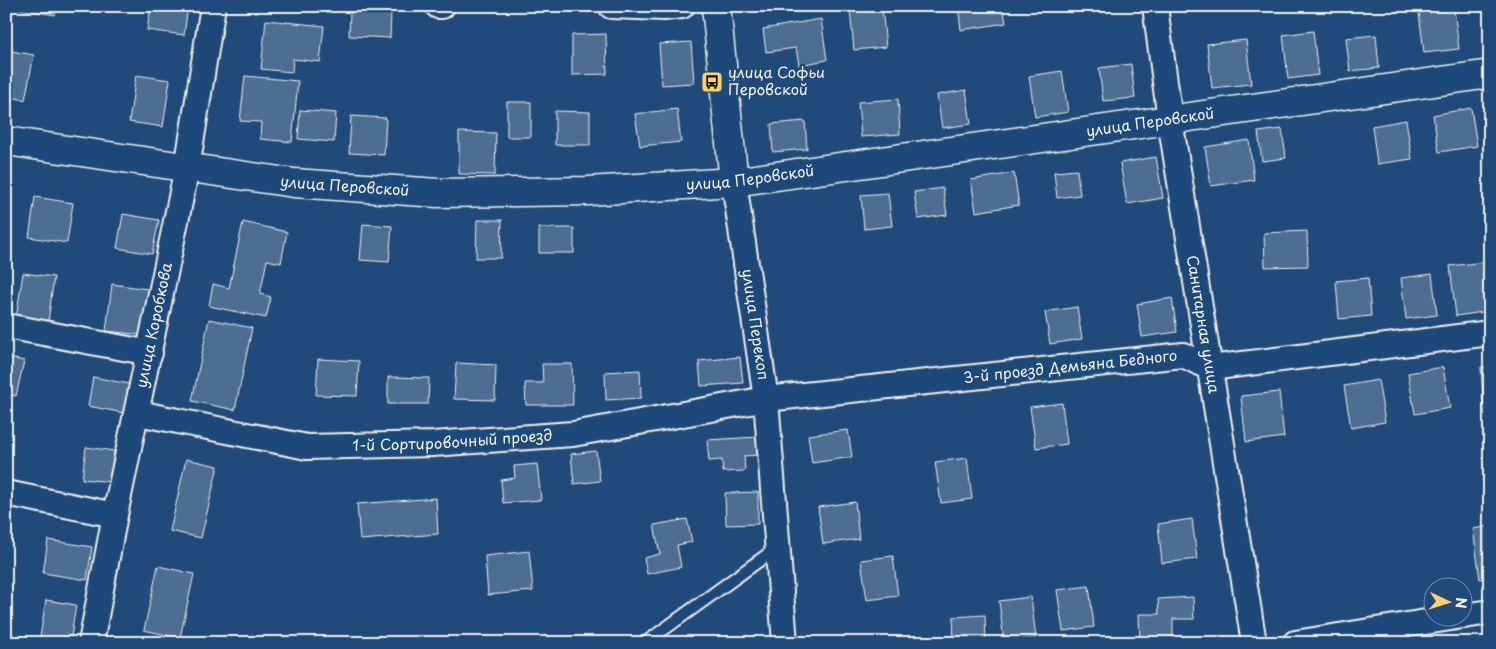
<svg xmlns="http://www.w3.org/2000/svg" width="1496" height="649" viewBox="0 0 1496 649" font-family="'Playpen Sans',sans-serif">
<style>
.building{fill:#4d6e92;stroke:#f4f1e8}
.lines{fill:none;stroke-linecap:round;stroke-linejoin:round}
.service-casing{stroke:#f4f1e8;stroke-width:15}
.minor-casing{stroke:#f4f1e8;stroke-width:28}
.secondary-casing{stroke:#f4f1e8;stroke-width:31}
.service{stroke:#1f4a7a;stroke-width:11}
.minor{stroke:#1f4a7a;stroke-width:24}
.secondary{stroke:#1f4a7a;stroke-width:28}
.labels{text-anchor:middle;stroke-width:5;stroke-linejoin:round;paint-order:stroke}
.poi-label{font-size:15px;fill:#f4f1e8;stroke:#1f4a7a;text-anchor:start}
.street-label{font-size:15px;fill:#f4f1e8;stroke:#1f4a7a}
</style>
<rect width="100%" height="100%" fill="#1f4a7a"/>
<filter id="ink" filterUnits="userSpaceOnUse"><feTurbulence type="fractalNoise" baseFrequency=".02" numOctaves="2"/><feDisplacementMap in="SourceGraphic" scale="10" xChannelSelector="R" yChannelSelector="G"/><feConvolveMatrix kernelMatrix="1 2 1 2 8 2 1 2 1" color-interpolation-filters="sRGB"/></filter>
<g filter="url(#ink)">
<path class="building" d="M 13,6 L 56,6 L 55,15 L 13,8 Z
M 151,6 L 188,6 L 184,35 L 147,30 Z
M 958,6 L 1003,6 L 1006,23 L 961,30 Z
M 1080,6 L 1118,6 L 1118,7 L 1080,11 Z
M 882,7 L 886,47 L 854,50 L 850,10 Z
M 1454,9 L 1459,49 L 1424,53 L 1419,13 Z
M 350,12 L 391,13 L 390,38 L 349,36 Z
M 821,19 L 827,60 L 799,65 L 796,48 L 766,52 L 763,29 Z
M 266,20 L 324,26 L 320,62 L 293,59 L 292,72 L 261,69 Z
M 1313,31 L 1318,75 L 1288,79 L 1283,35 Z
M 606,34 L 607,74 L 572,75 L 572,35 Z
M 1376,35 L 1379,68 L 1350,71 L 1346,38 Z
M 1246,40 L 1251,84 L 1212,88 L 1207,44 Z
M 691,42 L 694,83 L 662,85 L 659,44 Z
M 6,50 L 34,55 L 25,100 L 6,96 Z
M 1131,64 L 1135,98 L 1103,101 L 1099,68 Z
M 1062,71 L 1068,112 L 1035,117 L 1029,76 Z
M 136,75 L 170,80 L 163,127 L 129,122 Z
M 245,76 L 298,81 L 292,142 L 260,139 L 261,122 L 240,121 Z
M 966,90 L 971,124 L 942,128 L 937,95 Z
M 898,99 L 900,134 L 861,137 L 858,102 Z
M 507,102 L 531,102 L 531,137 L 507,137 Z
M 1471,108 L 1477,146 L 1439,152 L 1433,115 Z
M 677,109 L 681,142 L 640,146 L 635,114 Z
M 300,110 L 336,113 L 334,142 L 298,139 Z
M 555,111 L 590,112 L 590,145 L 555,145 Z
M 351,116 L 386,118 L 384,155 L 349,153 Z
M 1406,120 L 1412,159 L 1377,164 L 1372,126 Z
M 805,121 L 807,149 L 773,152 L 771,124 Z
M 1282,129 L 1286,158 L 1262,161 L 1258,132 Z
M 459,132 L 496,133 L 495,175 L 459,174 Z
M 1249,140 L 1254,180 L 1211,186 L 1205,147 Z
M 1156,157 L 1163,198 L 1127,204 L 1120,163 Z
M 1077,170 L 1080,195 L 1057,198 L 1054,172 Z
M 1014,173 L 1019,205 L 976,212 L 971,180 Z
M 943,188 L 947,215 L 918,219 L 914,192 Z
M 888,193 L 892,226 L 864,229 L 861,195 Z
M 35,197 L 73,203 L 67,243 L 29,237 Z
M 123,214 L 159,220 L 152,254 L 117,248 Z
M 477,220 L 502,220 L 501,258 L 476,258 Z
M 243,222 L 287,232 L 281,263 L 267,260 L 260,294 L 271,297 L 266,318 L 209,306 L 213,284 L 229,288 Z
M 363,224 L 392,226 L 389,262 L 360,260 Z
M 539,228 L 574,228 L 574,253 L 539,253 Z
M 1307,231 L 1308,266 L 1265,267 L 1264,233 Z
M 1485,262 L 1490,311 L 1456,316 L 1450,266 Z
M 23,273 L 54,277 L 48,322 L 16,318 Z
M 1432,274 L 1437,315 L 1406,319 L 1401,278 Z
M 1368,278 L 1371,316 L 1339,319 L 1336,281 Z
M 112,284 L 148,289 L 143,335 L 106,331 Z
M 1172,298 L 1177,332 L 1142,337 L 1137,304 Z
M 1077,307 L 1082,339 L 1050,344 L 1045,312 Z
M 209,319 L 252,328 L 235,410 L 192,401 Z
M 6,357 L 24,361 L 16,396 L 6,394 Z
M 740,357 L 743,383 L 701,386 L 699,361 Z
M 318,359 L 359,361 L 357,396 L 316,395 Z
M 456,363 L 496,365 L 495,400 L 454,399 Z
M 542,364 L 572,364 L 573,405 L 526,405 L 525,383 L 543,383 Z
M 1443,367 L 1450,408 L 1415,414 L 1408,373 Z
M 1481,367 L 1490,367 L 1490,414 L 1484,414 Z
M 640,370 L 641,398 L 606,400 L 605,372 Z
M 93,377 L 129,384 L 124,413 L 88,406 Z
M 388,377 L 429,378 L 428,404 L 388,404 Z
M 1378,380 L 1385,422 L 1351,428 L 1344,386 Z
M 1279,392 L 1284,437 L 1246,442 L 1241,396 Z
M 1062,403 L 1067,444 L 1036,448 L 1030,407 Z
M 848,430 L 852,457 L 812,463 L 808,435 Z
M 758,437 L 759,455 L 744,456 L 745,471 L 723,472 L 722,460 L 709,461 L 707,440 Z
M 86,447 L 114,451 L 111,482 L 82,479 Z
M 596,451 L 600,481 L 574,484 L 571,454 Z
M 967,458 L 972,499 L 941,503 L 935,462 Z
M 186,459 L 218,466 L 201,538 L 170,531 Z
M 537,464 L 541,500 L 503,503 L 501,480 L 515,478 L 514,466 Z
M 758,492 L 758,524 L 726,525 L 725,493 Z
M 436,498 L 438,534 L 360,540 L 357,504 Z
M 855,502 L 859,539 L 823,544 L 818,507 Z
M 687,519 L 692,542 L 677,545 L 681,567 L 647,574 L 644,558 L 660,554 L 654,525 Z
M 1192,519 L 1197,559 L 1162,563 L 1158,524 Z
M 1490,526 L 1490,578 L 1480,579 L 1473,529 Z
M 48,540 L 92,547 L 87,580 L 43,573 Z
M 529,551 L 533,591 L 488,595 L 485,556 Z
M 893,556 L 898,596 L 867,600 L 861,560 Z
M 158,566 L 194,574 L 180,638 L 144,630 Z
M 1089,586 L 1094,627 L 1063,631 L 1057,590 Z
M 1031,597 L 1036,638 L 1004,642 L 999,601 Z
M 1193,597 L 1194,619 L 1173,619 L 1173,643 L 1140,643 L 1139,614 L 1159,614 L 1158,599 Z
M 46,600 L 76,605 L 70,643 L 39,643 Z
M 985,615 L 986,643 L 954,643 L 953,617 Z"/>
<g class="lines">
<g class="service-casing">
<path id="service" d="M 645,643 L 778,547"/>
</g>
<g class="minor-casing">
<g id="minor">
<path d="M 438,6 L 442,6"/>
<path d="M 611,6 L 664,8 L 682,6"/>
<path id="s1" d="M 1155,6 L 1170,120 L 1254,643"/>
<path id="s2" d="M 734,182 L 766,399 L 785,643"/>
<path d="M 6,326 L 150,353"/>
<path id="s3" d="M 138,413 L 307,447 L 433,444 L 573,434 L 766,399 L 1183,355 L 1210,368 L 1490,333"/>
<path d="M 6,493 L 115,515"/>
<path d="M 1464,616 L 1490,612"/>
<path id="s4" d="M 91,643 L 115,515 L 187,168 L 213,6"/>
<path d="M 1295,643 L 1463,616"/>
</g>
</g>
<g class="secondary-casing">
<g id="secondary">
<path d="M 716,6 L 734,182"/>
<path id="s5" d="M 6,141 L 294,183 L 438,193 L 588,191 L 734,182 L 1490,74"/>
</g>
</g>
<use href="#service" class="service"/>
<use href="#minor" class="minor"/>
<use href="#secondary" class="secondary"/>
</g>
</g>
<defs>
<g id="bus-square" transform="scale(1.125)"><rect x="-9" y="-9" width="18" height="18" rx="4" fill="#ffd166" stroke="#1f4a7a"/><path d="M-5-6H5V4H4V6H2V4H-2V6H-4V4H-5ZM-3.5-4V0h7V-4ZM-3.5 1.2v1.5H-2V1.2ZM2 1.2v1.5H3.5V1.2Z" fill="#111"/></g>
</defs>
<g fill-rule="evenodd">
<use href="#bus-square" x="712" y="82"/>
</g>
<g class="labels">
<g class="poi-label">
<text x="728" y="78">улица Софьи<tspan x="728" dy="17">Перовской</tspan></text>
</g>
<g class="street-label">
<text dy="5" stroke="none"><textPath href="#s5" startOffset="1152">улица Перовской</textPath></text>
<text dy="5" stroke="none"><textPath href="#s5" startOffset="748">улица Перовской</textPath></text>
<text dy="5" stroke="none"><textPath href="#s5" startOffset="342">улица Перовской</textPath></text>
<text dy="5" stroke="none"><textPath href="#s2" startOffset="144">улица Перекоп</textPath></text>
<text dy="5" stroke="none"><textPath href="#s4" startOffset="324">улица Коробкова</textPath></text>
<text dy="5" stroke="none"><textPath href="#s1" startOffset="322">Санитарная улица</textPath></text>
<text dy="5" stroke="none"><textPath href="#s3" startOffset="941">3-й проезд Демьяна Бедного</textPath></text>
<text dy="5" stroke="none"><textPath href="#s3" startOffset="318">1-й Сортировочный проезд</textPath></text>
</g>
</g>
<rect width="1496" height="649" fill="none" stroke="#1f4a7a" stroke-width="25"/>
<rect x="12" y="12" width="1471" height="624" fill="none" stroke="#f4f1e8" stroke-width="2" filter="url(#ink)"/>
<g transform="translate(1448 602) rotate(94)"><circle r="24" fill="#1f4a7a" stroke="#748da6"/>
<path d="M0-4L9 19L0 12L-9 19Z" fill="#ffd166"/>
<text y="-8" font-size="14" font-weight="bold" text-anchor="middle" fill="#f4f1e8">N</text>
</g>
</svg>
